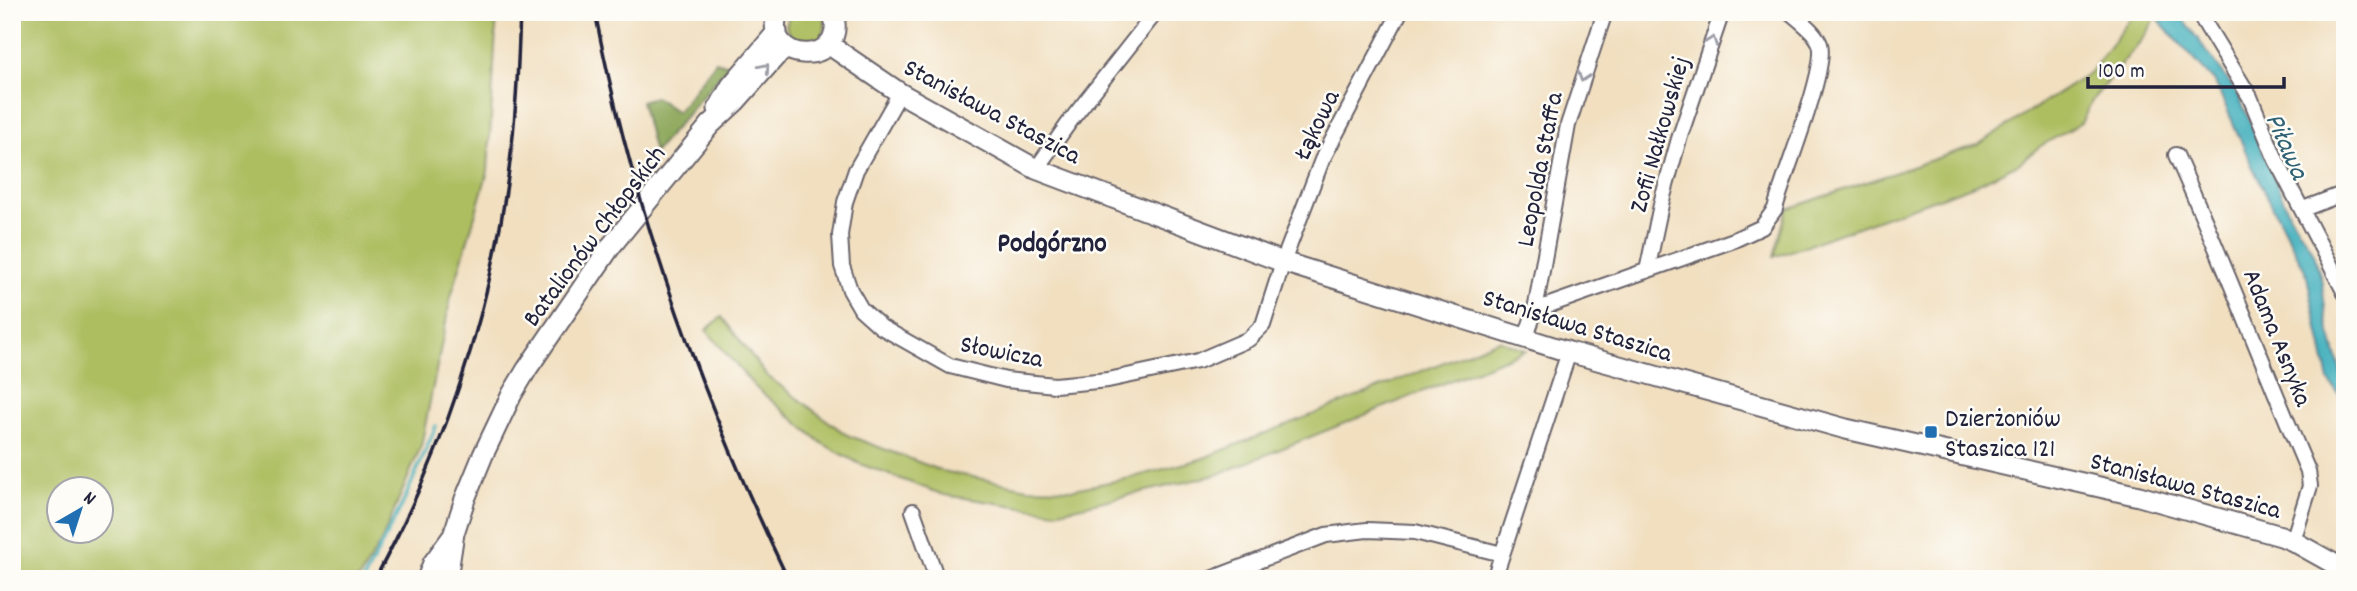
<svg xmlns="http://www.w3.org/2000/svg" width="2357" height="591" viewBox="0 0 2357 591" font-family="Dekko,sans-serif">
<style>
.green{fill:#adbe61;stroke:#68704e;stroke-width:2;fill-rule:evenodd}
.forest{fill:#8aa557;stroke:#566449;stroke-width:2}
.water{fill:#40afbc;stroke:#31687c;stroke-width:2}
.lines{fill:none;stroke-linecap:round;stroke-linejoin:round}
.stream{stroke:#40afbc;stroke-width:3.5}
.minor-casing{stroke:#6a646a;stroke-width:18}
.secondary-casing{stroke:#6a646a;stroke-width:23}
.minor{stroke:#fff;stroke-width:14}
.secondary{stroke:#fff;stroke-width:19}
.rail{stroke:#22223b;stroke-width:3.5}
.oneway{stroke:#9c9ca7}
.poi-dot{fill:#1f6fb2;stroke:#fdfcf7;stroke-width:2.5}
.labels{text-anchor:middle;stroke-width:5;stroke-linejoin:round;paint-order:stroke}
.street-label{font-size:26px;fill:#22223b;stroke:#fdfcf7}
.poi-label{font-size:26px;fill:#22223b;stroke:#fdfcf7;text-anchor:start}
.water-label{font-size:28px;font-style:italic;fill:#306175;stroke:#fdfcf7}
.neighbourhood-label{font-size:28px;font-weight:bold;fill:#22223b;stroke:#fdfcf7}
</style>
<rect width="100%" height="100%" fill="#fdfcf7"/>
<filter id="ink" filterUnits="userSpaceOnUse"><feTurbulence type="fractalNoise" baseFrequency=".0143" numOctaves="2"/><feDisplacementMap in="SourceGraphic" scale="14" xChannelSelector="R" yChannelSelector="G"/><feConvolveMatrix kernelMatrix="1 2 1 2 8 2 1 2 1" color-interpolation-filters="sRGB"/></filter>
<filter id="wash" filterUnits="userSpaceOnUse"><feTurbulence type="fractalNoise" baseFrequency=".00686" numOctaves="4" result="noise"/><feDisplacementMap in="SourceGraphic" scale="28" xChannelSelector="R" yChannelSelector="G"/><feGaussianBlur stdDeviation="1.57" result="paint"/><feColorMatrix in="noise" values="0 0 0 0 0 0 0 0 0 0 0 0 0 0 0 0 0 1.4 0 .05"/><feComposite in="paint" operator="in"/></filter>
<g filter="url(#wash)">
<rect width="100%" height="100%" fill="#f1dfc0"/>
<path class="green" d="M 12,12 L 497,12 L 488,171 L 451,297 L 421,446 L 382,540 L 359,579 L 12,579 ZM 60,490 L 102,490 L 102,532 L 60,532 Z
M 790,12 L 822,12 C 837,42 795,57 786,26 Z
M 2135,12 L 2148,12 L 2156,17 L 2144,37 L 2093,99 L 2081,123 L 2039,147 L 2020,163 L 1977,184 L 1774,257 L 1787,209 L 1979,144 L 2090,73 Z
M 722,317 L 766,375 L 847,435 L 942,471 L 1028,488 L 1074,489 L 1130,478 L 1201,459 L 1499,340 L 1526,350 L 1216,475 L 1056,512 L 944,495 L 860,464 L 823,444 L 754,386 L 706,330 Z"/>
<path class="forest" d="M 716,61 L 729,65 L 654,153 L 641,101 L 655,97 L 677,112 Z"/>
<path class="water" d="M 2151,12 L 2178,12 L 2238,94 L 2290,215 L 2314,253 L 2322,282 L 2326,317 L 2345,388 L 2345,403 L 2329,381 L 2306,272 L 2253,168 L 2215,82 Z"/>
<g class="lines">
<path class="stream" d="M 364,579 L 403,503 L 436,426"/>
</g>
</g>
<g filter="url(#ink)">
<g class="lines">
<g class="minor-casing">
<path id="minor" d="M 2198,12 L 2250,97 L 2276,160 L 2345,293
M 900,93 L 856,170 L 845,202 L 840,235 L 842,266 L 850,290 L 861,309 L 881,327 L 950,366 L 1006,380 L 1055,385 L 1108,380 L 1198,361 L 1249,339 L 1263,325 L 1283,262 L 1322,160 L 1400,12
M 2176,155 C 2223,259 2263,366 2308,471 L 2310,486 L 2293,541
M 1036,169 L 1071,120 L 1156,12
M 2303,209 L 2345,193
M 1647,271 L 1662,200 L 1679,139 L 1722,12
M 1535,310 L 1734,240 L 1762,227 L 1775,209 C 1783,176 1828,69 1820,44 C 1815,31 1800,21 1790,12
M 1526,337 L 1535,310 L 1568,125 L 1605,12
M 913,511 L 937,579
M 1211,579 L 1326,535 L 1367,530 L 1415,532 L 1502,554
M 1494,579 L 1569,352"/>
</g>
<g class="secondary-casing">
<path id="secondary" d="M 778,12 C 759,64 850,70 833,12
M 828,44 L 900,93 L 1036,169 L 1283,262 L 1569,352 L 1846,429 L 2139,496 L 2281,536 L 2293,541 L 2345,570
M 718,109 L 731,86 L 777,32
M 427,579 L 433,563 L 452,537
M 445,579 L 448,572 L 454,533 L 465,499 L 483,455 L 512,394 L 527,369 L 611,246 L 710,125 L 736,101 L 776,56 L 787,48"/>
</g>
<use href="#minor" class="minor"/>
<use href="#secondary" class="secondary"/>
<path class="rail" d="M 595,12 C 633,210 701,398 788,579
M 375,579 C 443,455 489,317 508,177 C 516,122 518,67 520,12"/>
</g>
<defs><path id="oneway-chevron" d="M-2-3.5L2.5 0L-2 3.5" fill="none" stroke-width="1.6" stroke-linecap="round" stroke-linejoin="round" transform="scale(1.75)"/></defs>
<g class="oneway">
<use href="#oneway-chevron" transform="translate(1712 41) rotate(-70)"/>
<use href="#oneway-chevron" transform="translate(765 68) rotate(-49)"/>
<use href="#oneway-chevron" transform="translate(1583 77) rotate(108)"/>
</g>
</g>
<rect class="poi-dot" x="1924" y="425" width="14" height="14" rx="3.5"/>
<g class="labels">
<g class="street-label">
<text transform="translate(993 110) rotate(28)" y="9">Stanisława Staszica</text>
<text transform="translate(1315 124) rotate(-64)" y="9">Łąkowa</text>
<text transform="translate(1658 134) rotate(-74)" y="9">Zofii Nałkowskiej</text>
<text transform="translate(1538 169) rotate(-79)" y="9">Leopolda Staffa</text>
<text transform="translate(593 235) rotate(-53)" y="9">Batalionów Chłopskich</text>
<text transform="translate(1578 324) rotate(17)" y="9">Stanisława Staszica</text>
<text transform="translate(2279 337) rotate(68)" y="9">Adama Asnyka</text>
<text transform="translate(1002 350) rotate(11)" y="9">Słowicza</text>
<text transform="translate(2186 484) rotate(15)" y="9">Stanisława Staszica</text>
</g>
<g class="poi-label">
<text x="1945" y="426">Dzierżoniów<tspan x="1945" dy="30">Staszica 121</tspan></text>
</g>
<g class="water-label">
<text transform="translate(2289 145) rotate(66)" y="10">Piława</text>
</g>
<g class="neighbourhood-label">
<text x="1052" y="251">Podgórzno</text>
</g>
</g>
<rect width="2357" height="591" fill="none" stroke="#fdfcf7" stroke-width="42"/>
<g transform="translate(80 510) rotate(39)"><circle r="33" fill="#fdfcf7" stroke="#a5a5ac" stroke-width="2"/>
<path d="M0-5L12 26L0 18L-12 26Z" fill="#1f6fb2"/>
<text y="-10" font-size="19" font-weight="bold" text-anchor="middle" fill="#22223b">N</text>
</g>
<path d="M2088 77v10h196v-10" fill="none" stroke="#22223b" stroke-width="3.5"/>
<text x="2098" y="77" font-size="21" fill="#22223b" stroke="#fdfcf7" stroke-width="5" paint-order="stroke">100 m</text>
</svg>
